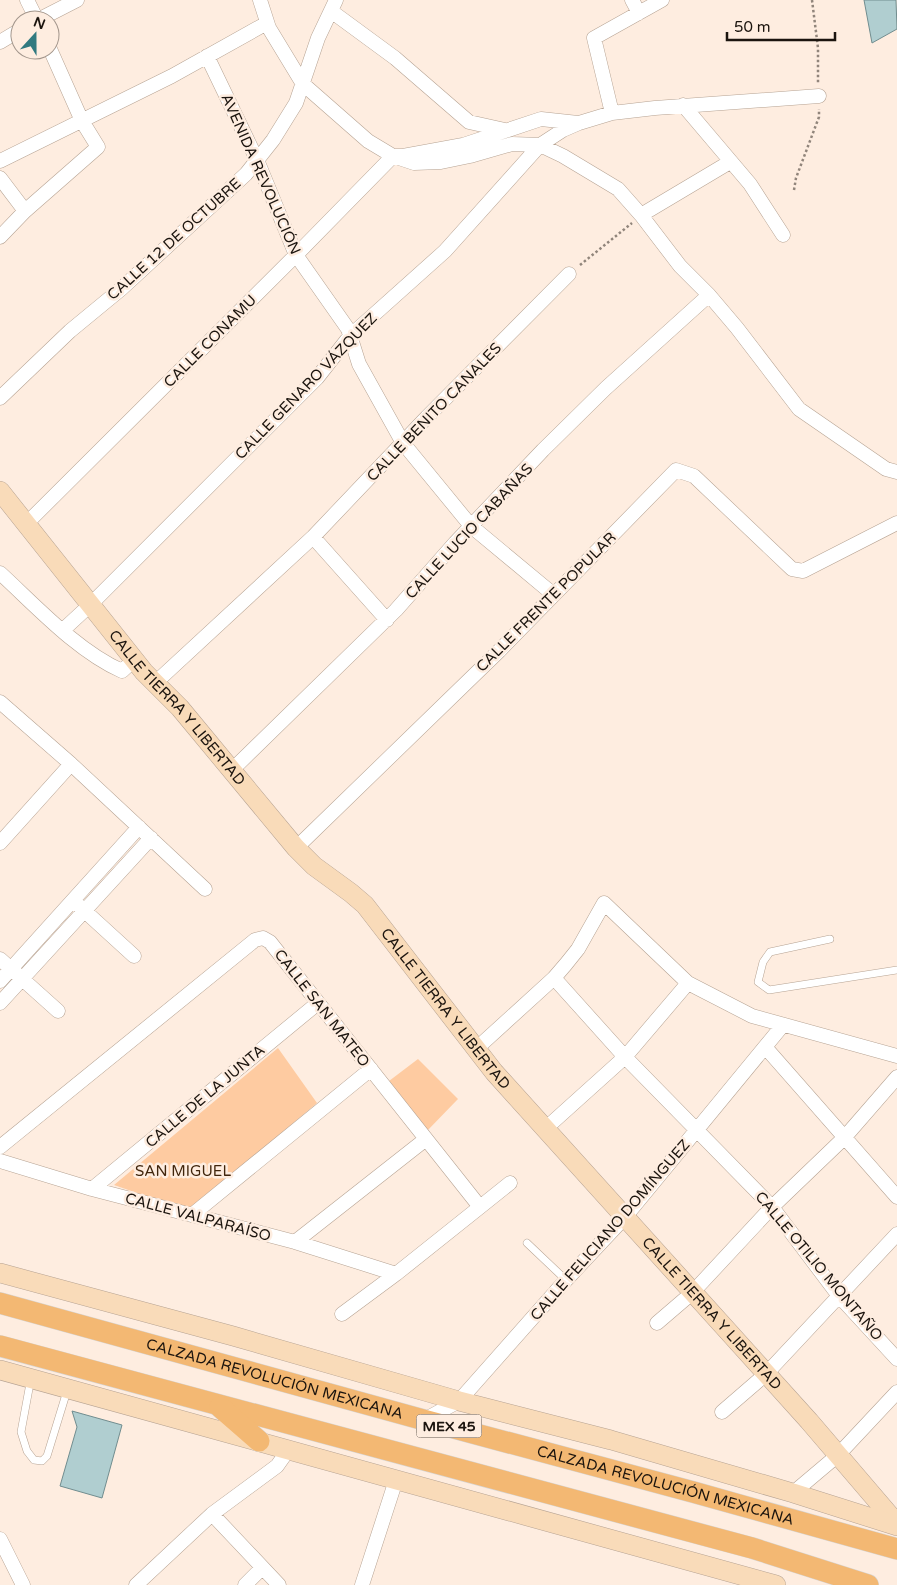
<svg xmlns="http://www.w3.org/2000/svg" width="897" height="1585" viewBox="0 0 897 1585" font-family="'Varela Round',sans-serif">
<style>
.green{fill:#fecba1}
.building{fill:#b0ced0;stroke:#718d8f}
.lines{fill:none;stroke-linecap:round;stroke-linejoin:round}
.lane-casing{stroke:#b6a393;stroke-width:8}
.street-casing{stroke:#b6a393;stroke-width:15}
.secondary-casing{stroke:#b6a393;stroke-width:20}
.primary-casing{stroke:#d6d5d4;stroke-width:22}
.path{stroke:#91857b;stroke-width:2.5;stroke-dasharray:2.5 2.5;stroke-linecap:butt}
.lane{stroke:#fff;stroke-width:7}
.street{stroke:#fff;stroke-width:14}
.secondary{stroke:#f9dbb9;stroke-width:19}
.primary{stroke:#f3b873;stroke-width:21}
.labels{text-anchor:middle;stroke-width:5;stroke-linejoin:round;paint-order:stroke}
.shield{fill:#feede0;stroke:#5f554d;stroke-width:1}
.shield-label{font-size:14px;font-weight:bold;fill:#1b140e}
.street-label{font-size:15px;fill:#1b140e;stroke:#feede0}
.park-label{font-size:15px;fill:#40250c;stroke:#feede0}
</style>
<rect width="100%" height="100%" fill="#feede0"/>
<path class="green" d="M 278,1048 L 317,1103 L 189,1211 L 114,1185 Z
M 418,1059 L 458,1099 L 426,1132 L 389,1081 Z"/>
<path class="building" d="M 864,0 L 896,0 L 897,29 L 872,43 Z
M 72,1411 L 122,1425 L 102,1498 L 60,1486 L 77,1427 Z"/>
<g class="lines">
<g class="lane-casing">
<path id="lane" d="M 830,939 L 770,952 L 763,962 L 758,982 L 769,990 L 897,970
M 527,1243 L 566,1280
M 31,1378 L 21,1432 L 27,1451 L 34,1460 L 42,1461 L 47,1456 L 67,1391"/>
</g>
<g class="street-casing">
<path id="street" d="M 27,0 L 37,20
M 260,0 L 269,28 L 303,84 L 368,141 L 393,156 L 403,156 L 463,145 L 541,119 L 578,123
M 632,0 L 639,13
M 331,11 L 395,58 L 469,122 L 505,130
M 38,20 L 77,0
M 0,42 L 20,30
M 207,56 L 257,160 L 296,255 L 348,329 L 359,364 L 403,443 L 471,526 L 554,595
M 683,105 L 750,184 L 783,235
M 612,113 L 594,38 L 662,0
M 0,161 L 172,76 L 267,23
M 0,178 L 25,211
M 641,215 L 730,162
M 0,237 L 25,211 L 98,147 L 82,121 L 50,49
M 0,398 L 70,331 L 121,289 L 246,174 L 273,140 L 296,103 L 318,38 L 336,0
M 26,524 L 296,255 L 393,156 L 414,163 L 441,162 L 470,156 L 512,144 L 540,145 L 563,156 L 618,189 L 641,215 L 680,266 L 709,295 L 737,328 L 799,409 L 886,469 L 897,472
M 313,537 L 387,620
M 0,573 C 36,606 77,651 122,671 L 134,660
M 63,630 L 90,605 L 317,378 L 350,336 L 445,251 L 540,145 L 563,130 L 579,123 L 612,113 L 655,108 L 819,96
M 154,684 L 313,537 L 427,417 L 569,274
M 0,702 L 71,764 L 205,889
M 232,770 L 396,610 L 455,543 L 543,450 L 606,388 L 709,295
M 0,843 L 71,764
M 296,848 L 499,651 L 676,470 L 694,476 L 792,569 L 803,571 L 897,523
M 77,904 L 134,956
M 0,959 L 58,1011
M 554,978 L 625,1057 L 772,1207 L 839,1296 L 897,1359
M 0,981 L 139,827
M 0,1003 L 151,838
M 766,1048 L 897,1197
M 476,1049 L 554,978 L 566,964 L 578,949 L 604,903 L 688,983 L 752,1016 L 897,1056
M 545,1129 L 625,1057 L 688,983
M 0,1147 L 255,940 L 263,938 L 270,942 L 480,1207 L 396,1274 L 342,1314
M 0,1161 L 92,1189 L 295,1242 L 396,1274
M 92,1189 L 318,1003
M 480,1207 L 510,1183
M 192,1215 L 371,1069
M 295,1242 L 426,1139
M 657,1323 L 692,1293 L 772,1207 L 844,1138 L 897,1077
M 722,1412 L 766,1374 L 897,1234
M 424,1420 L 459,1401 L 566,1280 L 625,1217 L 783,1025
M 793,1493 L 838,1455 L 897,1392
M 212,1514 L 279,1585
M 0,1539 L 23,1585
M 136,1585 L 212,1514 L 277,1466 L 289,1449
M 245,1585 L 262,1568
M 362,1585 L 396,1480"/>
</g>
<g class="secondary-casing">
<g id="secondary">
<path id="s1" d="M 0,491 L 144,672 L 180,708 L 296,848 L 314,866 L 351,893 L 365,905 L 494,1072 L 809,1421 L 897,1524"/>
<path d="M 0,1273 L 233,1336 L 459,1401 L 611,1440 L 793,1493 L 897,1526"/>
<path d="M 0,1370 L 776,1585"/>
</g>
</g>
<g class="primary-casing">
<g id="primary">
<path id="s2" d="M 0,1303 L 424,1420 L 693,1492 L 897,1549"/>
<path d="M 0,1346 L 752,1548 L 868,1585"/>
<path d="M 220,1407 L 259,1441"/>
</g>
</g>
<path class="path" d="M 812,0 L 818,48 L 818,83
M 794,190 L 796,178 L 819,117 L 819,109
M 580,265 L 632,223"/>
<use href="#lane" class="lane"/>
<use href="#street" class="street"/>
<use href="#secondary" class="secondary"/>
<use href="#primary" class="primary"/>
</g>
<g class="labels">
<rect class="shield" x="416.5" y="1414.5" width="65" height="23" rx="4"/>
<g class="shield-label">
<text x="449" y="1431">MEX 45</text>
</g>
<g class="street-label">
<text transform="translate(261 174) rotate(66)" y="5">AVENIDA REVOLUCIÓN</text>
<text transform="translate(174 239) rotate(-42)" y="5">CALLE 12 DE OCTUBRE</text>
<text transform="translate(210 341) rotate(-45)" y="5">CALLE CONAMU</text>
<text transform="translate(306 386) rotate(-46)" y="5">CALLE GENARO VÁZQUEZ</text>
<text transform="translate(434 412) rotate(-46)" y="5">CALLE BENITO CANALES</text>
<text transform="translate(469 531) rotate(-47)" y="5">CALLE LUCIO CABAÑAS</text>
<text transform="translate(546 602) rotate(-45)" y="5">CALLE FRENTE POPULAR</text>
<text dy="5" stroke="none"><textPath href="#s1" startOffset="280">CALLE TIERRA Y LIBERTAD</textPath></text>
<text transform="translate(322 1008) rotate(52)" y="5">CALLE SAN MATEO</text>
<text dy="5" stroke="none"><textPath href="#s1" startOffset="685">CALLE TIERRA Y LIBERTAD</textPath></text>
<text transform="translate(205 1096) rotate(-40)" y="5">CALLE DE LA JUNTA</text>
<text transform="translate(198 1217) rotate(15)" y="5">CALLE VALPARAÍSO</text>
<text transform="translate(610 1230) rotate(-49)" y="5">CALLE FELICIANO DOMÍNGUEZ</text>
<text transform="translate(819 1266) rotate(50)" y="5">CALLE OTILIO MONTAÑO</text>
<text dy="5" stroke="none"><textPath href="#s1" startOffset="1090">CALLE TIERRA Y LIBERTAD</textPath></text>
<text dy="5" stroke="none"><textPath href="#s2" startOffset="285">CALZADA REVOLUCIÓN MEXICANA</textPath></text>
<text dy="5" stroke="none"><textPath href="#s2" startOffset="690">CALZADA REVOLUCIÓN MEXICANA</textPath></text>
</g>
<g class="park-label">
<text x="183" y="1176">SAN MIGUEL</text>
</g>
</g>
<g transform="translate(35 35) rotate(21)"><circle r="24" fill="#feede0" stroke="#a3968c"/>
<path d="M0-4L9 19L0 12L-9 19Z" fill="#317a80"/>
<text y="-8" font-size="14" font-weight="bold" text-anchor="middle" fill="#1b140e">N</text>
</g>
<path d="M727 32v8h108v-8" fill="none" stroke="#1b140e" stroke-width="2.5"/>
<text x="734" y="32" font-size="15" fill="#1b140e" stroke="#feede0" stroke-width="4" paint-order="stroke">50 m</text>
</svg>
